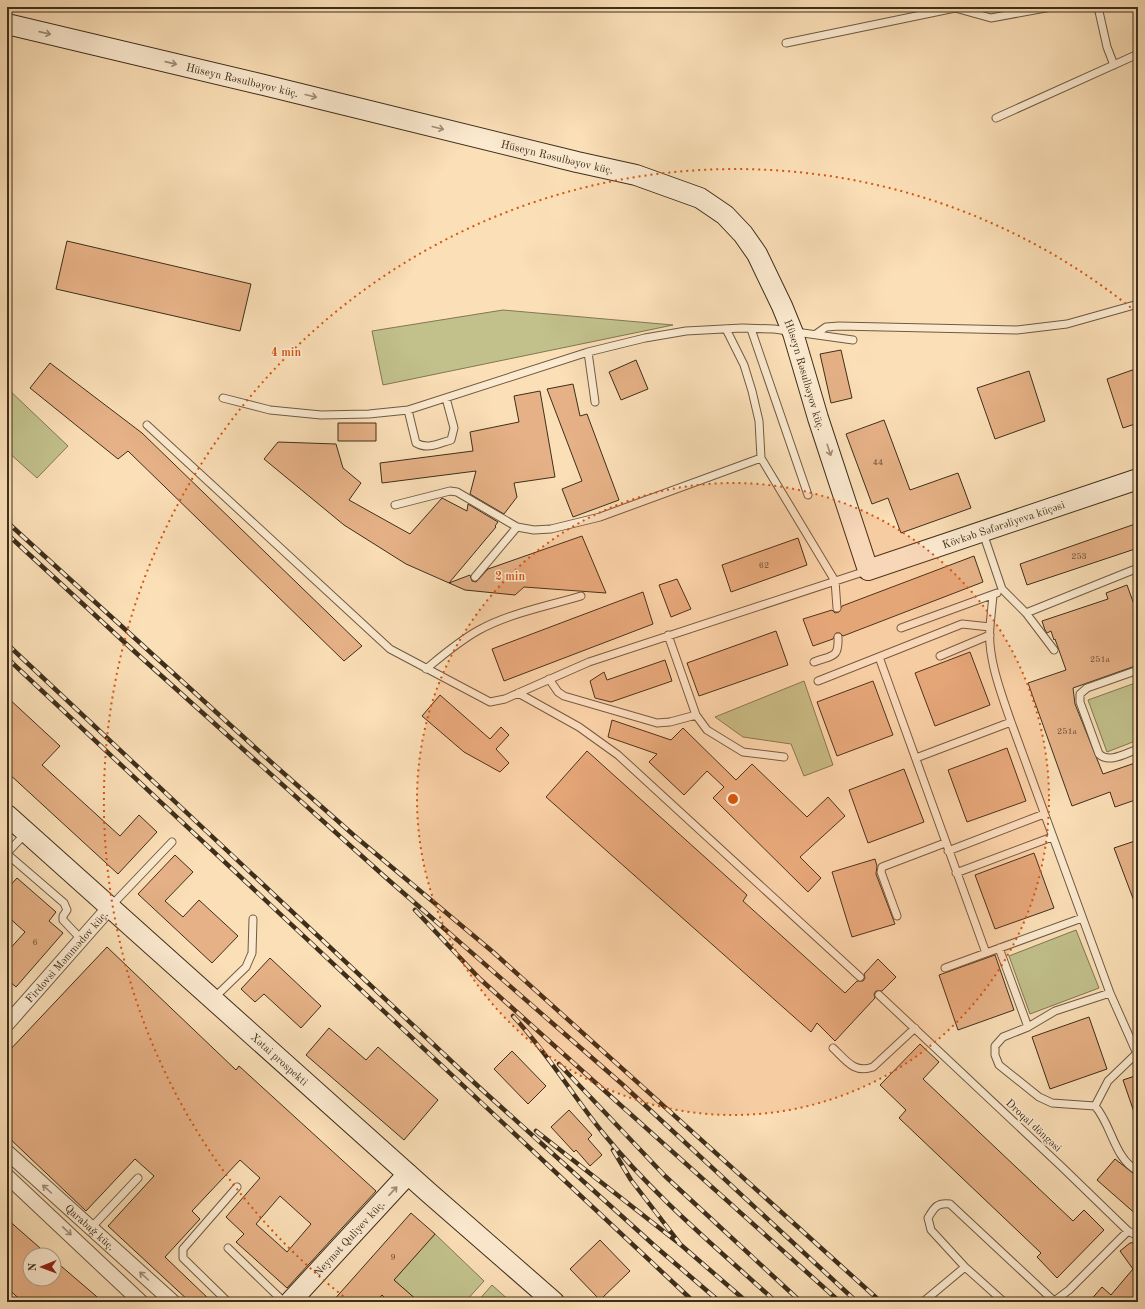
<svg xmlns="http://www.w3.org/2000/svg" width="1145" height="1309" viewBox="0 0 1145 1309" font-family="'Old Standard TT',serif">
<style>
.green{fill:#c2c18c;stroke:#807854}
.building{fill:#e6b186;stroke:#3e2f1b;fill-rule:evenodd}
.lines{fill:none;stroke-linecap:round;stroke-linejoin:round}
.lane-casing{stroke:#6d5b42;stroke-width:9}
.street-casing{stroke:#6d5b42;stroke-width:16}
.secondary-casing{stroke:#3e2f1b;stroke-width:22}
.lane{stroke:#fcead0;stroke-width:7}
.street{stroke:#fcead0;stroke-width:14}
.secondary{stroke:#fcead0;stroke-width:20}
.rail-casing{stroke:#3e2f1b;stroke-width:4.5}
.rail{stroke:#fcead0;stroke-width:3;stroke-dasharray:9;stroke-linecap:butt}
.oneway{stroke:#9d8c76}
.ring{fill:none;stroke:#d7550e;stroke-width:2;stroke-dasharray:2 4}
.labels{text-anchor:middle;stroke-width:3;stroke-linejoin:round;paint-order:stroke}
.number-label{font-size:9px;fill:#685036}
.street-label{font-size:11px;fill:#3e2f1b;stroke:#fcead0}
.centre{fill:#d7550e;stroke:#fcead0;stroke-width:2}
.ring-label{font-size:12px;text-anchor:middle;font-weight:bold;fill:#d7550e;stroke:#fcead0;stroke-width:3;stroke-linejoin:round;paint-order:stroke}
</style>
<rect width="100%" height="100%" fill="#fbdfb7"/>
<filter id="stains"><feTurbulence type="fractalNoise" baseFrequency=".005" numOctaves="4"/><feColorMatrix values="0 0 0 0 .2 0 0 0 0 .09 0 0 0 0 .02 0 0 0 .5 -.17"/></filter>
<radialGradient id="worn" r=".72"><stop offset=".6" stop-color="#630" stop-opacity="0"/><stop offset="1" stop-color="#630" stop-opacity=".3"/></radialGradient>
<path class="green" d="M 503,310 L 673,325 L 383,385 L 372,331 Z
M 7,388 L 68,446 L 37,478 L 7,451 Z
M 804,681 L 833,765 L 804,776 L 791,744 L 743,737 L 715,717 Z
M 1138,682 L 1138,740 L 1107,752 L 1088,700 Z
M 1076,930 L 1099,988 L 1030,1014 L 1009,956 Z
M 435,1234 L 484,1281 L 465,1302 L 419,1302 L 394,1280 Z
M 492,1285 L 511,1302 L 477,1302 Z"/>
<path class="building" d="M 67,241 L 251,284 L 240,331 L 56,289 Z
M 841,350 L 852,398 L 831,403 L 820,354 Z
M 636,360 L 648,389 L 621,400 L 609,372 Z
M 50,363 L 142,433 L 362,646 L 344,661 L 128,451 L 118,459 L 30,388 Z
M 1138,368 L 1138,423 L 1123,428 L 1107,379 Z
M 1029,371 L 1045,421 L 995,439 L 977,388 Z
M 573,384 L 580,416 L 587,414 L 619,500 L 573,517 L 562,489 L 582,481 L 547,389 Z
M 540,391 L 555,477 L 514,483 L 517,497 L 504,514 L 470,494 L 476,471 L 382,483 L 380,463 L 473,451 L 470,432 L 519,422 L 514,396 Z
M 884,420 L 910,490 L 958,473 L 971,508 L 901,533 L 888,498 L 872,504 L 846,434 Z
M 338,423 L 376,423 L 376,441 L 338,441 Z
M 278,442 L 336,444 L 343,468 L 361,483 L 349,500 L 410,534 L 442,498 L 467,511 L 468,504 L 498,522 L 495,526 L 496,527 L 449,583 L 470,575 L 472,581 L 476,582 L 488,569 L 582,536 L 606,593 L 524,587 L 515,595 L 465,590 L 406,564 L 344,525 L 264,459 Z
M 1138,523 L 1138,548 L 1027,585 L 1020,564 Z
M 798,538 L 807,565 L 731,592 L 722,565 Z
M 974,556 L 983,582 L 843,636 L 840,633 L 836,633 L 833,639 L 813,646 L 803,619 L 832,610 L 835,613 L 839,612 L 842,606 Z
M 677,579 L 691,609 L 671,617 L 659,585 Z
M 1127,585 L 1136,610 L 1138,609 L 1138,665 L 1073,688 L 1075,704 L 1103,774 L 1138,762 L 1138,799 L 1115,807 L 1110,792 L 1072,806 L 1028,683 L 1066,670 L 1055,639 L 1054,640 L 1051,631 L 1047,633 L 1045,630 L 1042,621 L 1108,599 L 1106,593 Z
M 643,592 L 653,624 L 504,681 L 492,649 Z
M 776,631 L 788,665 L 699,696 L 687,663 Z
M 970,652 L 990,705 L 935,726 L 915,673 Z
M 665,660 L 672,681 L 611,702 L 595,698 L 590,681 L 604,672 L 607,680 Z
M 873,681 L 893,735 L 837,756 L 817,702 Z
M 440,695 L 490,739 L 501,727 L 509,735 L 496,749 L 509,763 L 500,772 L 464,752 L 422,716 Z
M 7,697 L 60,746 L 42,765 L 120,836 L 139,815 L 157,832 L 118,874 L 7,772 Z
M 612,720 L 671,740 L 683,728 L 736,780 L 752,764 L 807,817 L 828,797 L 845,816 L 800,857 L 821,878 L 808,892 L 713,798 L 724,787 L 707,771 L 684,795 L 649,762 L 657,754 L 608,737 Z
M 1007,748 L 1026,801 L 967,822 L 948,770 Z
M 587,751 L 747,895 L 743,901 L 845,993 L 857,981 L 863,981 L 865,978 L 864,974 L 878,959 L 896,977 L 882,991 L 876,991 L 874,994 L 875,998 L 835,1041 L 817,1023 L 811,1032 L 546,797 Z
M 904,769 L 924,822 L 868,843 L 849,790 Z
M 1138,840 L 1138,909 L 1137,909 L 1114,848 Z
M 1034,853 L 1054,908 L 995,929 L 975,875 Z
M 175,855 L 193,872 L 165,901 L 183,917 L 199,900 L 238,936 L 212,963 L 138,894 Z
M 875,859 L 877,866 L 876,874 L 895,924 L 852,937 L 832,872 Z
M 17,878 L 56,912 L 49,921 L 63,933 L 16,987 L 7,979 L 7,952 L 25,932 L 7,916 L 7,889 Z
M 107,947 L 236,1070 L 239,1066 L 376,1191 L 287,1288 L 236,1242 L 244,1234 L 226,1217 L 260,1178 L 240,1160 L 192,1211 L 200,1219 L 165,1257 L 212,1302 L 190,1302 L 108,1226 L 154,1176 L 135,1159 L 86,1211 L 7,1136 L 7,1053 ZM 280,1196 L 311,1224 L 287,1252 L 256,1224 Z
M 995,955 L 1014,1010 L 958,1030 L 939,975 Z
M 270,958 L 321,1006 L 301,1028 L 264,994 L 255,1002 L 241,989 Z
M 1089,1017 L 1107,1069 L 1050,1089 L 1032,1037 Z
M 329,1028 L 366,1060 L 378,1047 L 438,1100 L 404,1140 L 306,1055 Z
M 920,1044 L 939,1062 L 923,1079 L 1073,1221 L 1084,1210 L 1104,1230 L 1057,1278 L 1037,1257 L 1041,1253 L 899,1118 L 906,1110 L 880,1085 Z
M 512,1051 L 546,1086 L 528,1104 L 494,1069 Z
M 1138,1075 L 1138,1118 L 1136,1118 L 1123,1080 Z
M 569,1110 L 592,1135 L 588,1139 L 602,1155 L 590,1166 L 576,1150 L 574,1152 L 551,1127 Z
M 1115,1159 L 1138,1177 L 1138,1216 L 1097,1180 Z
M 411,1213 L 435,1234 L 394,1280 L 419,1302 L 389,1302 L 382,1295 L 376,1302 L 332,1302 Z
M 7,1219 L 48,1255 L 30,1255 L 30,1279 L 54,1279 L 54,1260 L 103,1302 L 23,1302 L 7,1288 Z
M 600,1240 L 630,1271 L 600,1300 L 570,1269 Z
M 1138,1242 L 1138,1302 L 1089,1302 L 1102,1287 L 1111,1295 L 1133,1269 L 1120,1251 L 1130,1243 Z"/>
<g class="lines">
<g class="lane-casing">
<path id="lane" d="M 1098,7 L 1107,47 L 1114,65
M 786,43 L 955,8 L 991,18 L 1051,7
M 996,118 L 1138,54
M 726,329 L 744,365 L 752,391 L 759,421 L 761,458 L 835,581 L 837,608
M 751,329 L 808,495
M 816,334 L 826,327 L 839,326 L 1017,330 L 1067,324 L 1138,304
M 588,352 L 595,402
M 223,398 L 270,410 L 321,415 L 369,414 L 408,410 L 588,352 L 645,338 L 686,331 L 742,328 L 774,329 L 853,340
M 408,410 L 416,443 C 428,450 439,443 451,440 L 454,428 L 446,398
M 147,425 L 390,649 L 490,702 L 505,699 L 589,662 L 866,571
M 395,505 L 450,491 L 457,492 L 517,527 L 534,530 L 551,529 L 600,517 L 761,458
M 983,533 L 1002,589 L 1026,613 L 1054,650
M 475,577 L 517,527
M 993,595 C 992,605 991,616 990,626 C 987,657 1001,693 1011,722
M 1026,613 L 1138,568
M 901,628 L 997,593
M 668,635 L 696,715 L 707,730 L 743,752 L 784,757
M 940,656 L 990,635
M 879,657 L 986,953
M 814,662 C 832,655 839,659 838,637
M 426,669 C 443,655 459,641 479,630 C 510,613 548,606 581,596
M 1138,670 L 1087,688 L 1080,694 L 1080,702 L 1099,754 C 1109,764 1126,753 1138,749
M 549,679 L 558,692 L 564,696 L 657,723 L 670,722 L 696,715
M 818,681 L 962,624 L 990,627
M 518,693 L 579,727 L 618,755 L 860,977
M 916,758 L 1011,722 L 1110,993 L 1138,1056
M 948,851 L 1044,814
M 7,853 L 25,834
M 7,854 L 64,903 L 67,910 L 63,916 L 63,920 L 81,939
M 956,873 L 1052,837
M 110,907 L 172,842
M 897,916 L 881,872 L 882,867 L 945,843
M 999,948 L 1028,1027
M 945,968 L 1082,918
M 1110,993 L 1055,1011 L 1028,1027 L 1003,1037 L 995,1046 L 995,1055 L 999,1065 L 1039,1097 L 1052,1103 L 1095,1106 C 1112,1125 1114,1159 1138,1171
M 879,995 L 1063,1168 L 1128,1231 L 1138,1236
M 213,999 L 246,967 L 252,953 L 253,919
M 833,1048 C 846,1060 854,1074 873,1067 L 915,1028
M 1095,1106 L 1108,1081 L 1136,1054
M 91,1228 L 138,1178
M 228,1248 L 284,1302
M 965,1267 L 931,1230 L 928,1218 C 934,1208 937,1202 950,1204 L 1054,1301
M 228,1302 L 183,1258 L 183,1249 L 237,1187
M 923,1302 L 965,1267 L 1004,1302
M 1053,1302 L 1069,1290 L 1128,1231"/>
</g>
<g class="street-casing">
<g id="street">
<path id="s1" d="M 7,1024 L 110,907"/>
<path id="s2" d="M 7,1152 L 173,1302"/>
<path d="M 7,1176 L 141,1302"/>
</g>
</g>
<g class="secondary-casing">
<g id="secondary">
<path id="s3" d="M 7,24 L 264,85 L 577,162 L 636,175 L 700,198 L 725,215 L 743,234 L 757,254 L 782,306 L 793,333 L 818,418 L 868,570 L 1138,479"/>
<path id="s4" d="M 7,815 L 428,1192 L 554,1302"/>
<path id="s5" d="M 290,1302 L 408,1174"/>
</g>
</g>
<use href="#lane" class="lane"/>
<use href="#street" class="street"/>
<use href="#secondary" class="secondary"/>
<g class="rail-casing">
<path id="rail" d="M 7,522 L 271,762 L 357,838 L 493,952 L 881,1302
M 7,534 L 135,652 L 384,876 L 622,1084 L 857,1302
M 7,644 L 480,1088 L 656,1247 L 720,1302
M 7,658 L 694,1302
M 415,910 L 480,979 L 840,1302
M 513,1016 C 547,1052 572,1095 603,1133 C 654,1196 717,1248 776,1302
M 559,1064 L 665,1176 L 801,1302
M 536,1131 L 681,1245
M 613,1150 L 631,1180 L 681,1245 L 747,1302"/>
</g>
<use href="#rail" class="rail"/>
</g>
<defs><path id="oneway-shaft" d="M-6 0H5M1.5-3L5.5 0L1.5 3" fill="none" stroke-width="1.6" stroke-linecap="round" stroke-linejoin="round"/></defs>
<g class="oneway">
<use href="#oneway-shaft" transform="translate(45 33) rotate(13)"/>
<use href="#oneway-shaft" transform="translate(171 63) rotate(13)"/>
<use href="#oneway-shaft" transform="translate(311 96) rotate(14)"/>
<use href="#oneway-shaft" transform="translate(438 128) rotate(14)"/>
<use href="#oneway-shaft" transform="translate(829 450) rotate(72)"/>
<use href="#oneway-shaft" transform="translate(47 1189) rotate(-138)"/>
<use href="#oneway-shaft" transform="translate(393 1191) rotate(-47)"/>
<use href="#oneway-shaft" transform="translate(67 1231) rotate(44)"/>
<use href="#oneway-shaft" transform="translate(144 1276) rotate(-138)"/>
</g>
<circle cx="733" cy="799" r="316" fill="#d7550e" fill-opacity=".12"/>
<g class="ring">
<circle cx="733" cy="799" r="316"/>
<path d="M348 1300A632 632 0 1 1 1135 311"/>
</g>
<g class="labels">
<g class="number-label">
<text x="878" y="465">44</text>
<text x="1079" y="559">253</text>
<text x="764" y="568">62</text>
<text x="1100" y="662">251a</text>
<text x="1067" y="734">251a</text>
<text x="35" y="945">6</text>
<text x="393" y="1260">9</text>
</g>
<g class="street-label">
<text dy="4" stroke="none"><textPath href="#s3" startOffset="242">Hüseyn Rəsulbəyov küç.</textPath></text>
<text dy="4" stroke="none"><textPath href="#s3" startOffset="566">Hüseyn Rəsulbəyov küç.</textPath></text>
<text dy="4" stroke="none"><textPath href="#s3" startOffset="926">Hüseyn Rəsulbəyov küç.</textPath></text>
<text dy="4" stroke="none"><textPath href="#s3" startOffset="1274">Kövkəb Səfərəliyeva küçəsi</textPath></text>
<text dy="4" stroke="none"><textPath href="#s1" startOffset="90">Firdovsi Məmmədov küç.</textPath></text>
<text dy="4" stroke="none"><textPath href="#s4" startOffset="366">Xətai prospekti</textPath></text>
<text transform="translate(1034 1125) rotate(43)" y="4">Droqal döngəsi</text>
<text dy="4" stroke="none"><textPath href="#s2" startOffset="112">Qarabağ küç.</textPath></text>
<text dy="4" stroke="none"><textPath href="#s5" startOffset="87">Neymət Quliyev küç.</textPath></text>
</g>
</g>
<circle cx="733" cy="799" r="6" class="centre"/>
<g class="ring-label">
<text x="286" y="356">4 min</text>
<text x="510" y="580">2 min</text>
</g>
<rect width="1145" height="1309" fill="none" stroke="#fbdfb7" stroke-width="24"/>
<rect x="8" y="8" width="1129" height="1293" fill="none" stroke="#3e2f1b" stroke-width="2"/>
<rect x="12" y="12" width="1121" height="1285" fill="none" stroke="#3e2f1b"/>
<g transform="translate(42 1267) rotate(269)"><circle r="19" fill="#fcead0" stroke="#b09f88"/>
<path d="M0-3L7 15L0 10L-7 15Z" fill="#8f2418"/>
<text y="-6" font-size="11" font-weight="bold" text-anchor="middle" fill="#3e2f1b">N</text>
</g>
<rect width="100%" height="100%" filter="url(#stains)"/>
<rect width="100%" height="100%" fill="url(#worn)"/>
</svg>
